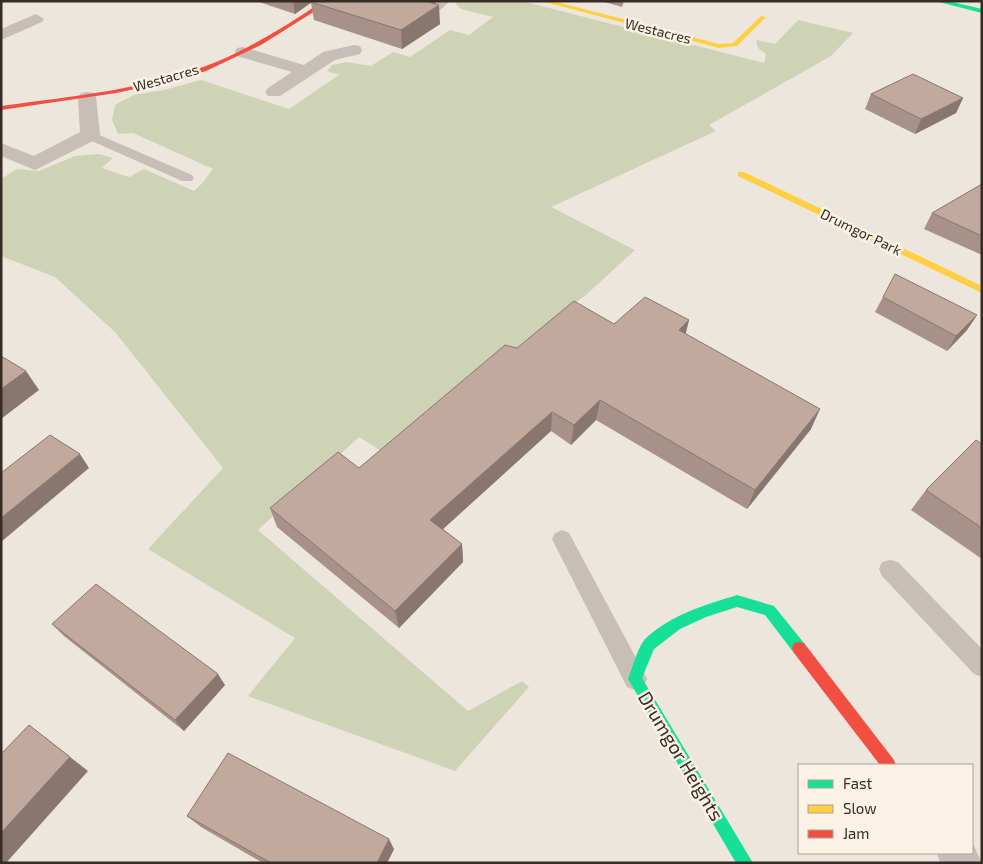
<svg xmlns="http://www.w3.org/2000/svg" width="983" height="864" viewBox="0 0 983 864" font-family="'Exo 2',sans-serif">
<style>
.green{fill:#ced3b6}
.lines{fill:none;stroke-linecap:round;stroke-linejoin:round}
.lane{fill:#c6beb7;fill-rule:evenodd}
.street{fill:#c6beb7;fill-rule:evenodd}
.fast{fill:#16e098;fill-rule:evenodd}
.slow{fill:#ffcf43;fill-rule:evenodd}
.jam{fill:#f24e42;fill-rule:evenodd}
.wall{fill:#a79188}
.shaded-wall{fill:#88766f}
.building{fill:#c2a99e;stroke:#88766f}
.labels{text-anchor:middle;stroke-width:5;stroke-linejoin:round;paint-order:stroke}
.far-street-label{font-size:14px;fill:#362b25;stroke:#fbf1e4}
.near-street-label{font-size:19px;fill:#362b25;stroke:#fbf1e4}
</style>
<rect width="100%" height="100%" fill="#ede6dd"/>
<path class="green" d="M 457,1 L 522,1 L 764,63 L 766,54 L 758,48 L 756,40 L 775,44 L 798,20 L 853,33 L 831,56 L 709,125 L 716,131 L 551,207 L 635,250 L 587,294 L 381,451 L 359,437 L 258,530 L 468,711 L 522,681 L 529,687 L 455,771 L 248,696 L 295,638 L 148,549 L 223,468 L 115,332 L 55,277 L 1,256 L 1,179 L 17,169 L 39,171 L 75,156 L 99,154 L 113,158 L 102,168 L 129,177 L 144,169 L 194,191 C 203,184 206,177 213,169 L 133,133 L 118,134 L 112,120 L 115,105 L 134,95 L 164,90 L 201,80 L 289,109 L 339,75 L 327,71 L 332,65 L 346,62 L 371,66 L 393,52 L 410,57 L 450,30 L 469,35 L 493,17 L 461,9 L 456,4 Z"/>
<g class="lines">
<path class="lane" d="M 90,131 L 192,175 L 194,178 L 192,181 L 182,181 L 85,138 L 83,135 L 85,132 Z
M 562,530 L 569,533 L 643,671 L 647,679 L 643,687 L 635,690 L 627,687 L 552,539 L 555,533 Z
M 890,560 L 898,562 L 982,649 L 982,677 L 974,674 L 882,576 L 879,569 L 882,562 Z"/>
<path class="street" d="M 432,1 L 450,1 L 440,10 L 434,12 L 426,7 Z
M 36,14 L 44,19 L 42,22 L 1,40 L 1,29 Z
M 354,45 L 360,46 L 362,50 L 360,54 L 335,60 L 280,96 L 268,96 L 265,92 L 268,88 L 292,72 L 237,56 L 235,52 L 237,48 L 243,47 L 304,65 L 323,52 Z
M 87,92 L 93,93 L 96,97 L 100,135 L 97,139 L 35,170 L 1,156 L 1,143 L 34,156 L 80,132 L 78,97 L 81,93 Z
M 972,842 L 982,863 L 940,863 L 937,853 L 972,853 Z"/>
<path class="fast" d="M 935,1 L 948,1 L 982,9 L 982,13 Z
M 737,595 L 774,606 L 804,643 L 806,648 L 804,653 L 799,654 L 794,653 L 765,615 L 737,607 L 706,617 L 680,629 L 654,649 L 642,678 L 753,863 L 736,863 L 628,679 C 632,669 638,647 645,639 C 670,615 705,605 737,595 Z"/>
<path class="slow" d="M 541,1 L 553,1 L 719,44 L 733,43 L 761,16 L 766,17 L 737,46 L 719,48 Z
M 738,172 L 744,172 L 982,286 L 982,293 L 738,176 Z"/>
<path class="jam" d="M 323,1 L 331,1 L 261,45 L 206,71 L 164,83 L 116,93 L 1,110 L 1,106 C 74,96 152,89 221,60 C 257,44 291,23 323,1 Z
M 799,642 L 804,643 L 894,760 L 896,765 L 880,765 L 794,653 L 792,648 L 794,643 Z"/>
</g>
<path class="wall" d="M 256,1 L 435,1 L 440,24 L 402,49 L 314,20 L 311,3 L 295,14 Z
M 601,1 L 624,1 L 622,7 Z
M 871,94 L 963,98 L 956,113 L 915,134 L 865,109 Z
M 982,184 L 982,255 L 924,229 L 932,213 Z
M 883,297 L 977,315 L 967,330 L 947,351 L 875,312 Z
M 689,320 L 685,333 L 811,429 L 747,509 L 596,420 L 571,445 L 551,431 L 443,529 L 462,544 L 463,562 L 399,628 L 277,527 L 270,508 L 359,468 L 517,348 L 614,324 Z
M 982,444 L 982,559 L 911,510 L 926,490 Z
M 52,624 L 225,685 L 184,731 L 64,636 Z
M 187,816 L 394,849 L 387,863 L 263,863 L 201,827 Z"/>
<path class="shaded-wall" d="M 293,1 L 313,1 L 295,14 Z
M 430,1 L 435,1 L 435,8 L 439,5 L 440,24 L 402,49 L 401,30 Z
M 963,98 L 956,113 L 915,134 L 921,119 Z
M 977,315 L 967,330 L 947,351 L 956,336 Z
M 689,320 L 684,341 L 679,330 Z
M 26,371 L 39,390 L 1,419 L 1,389 Z
M 600,400 L 596,420 L 571,445 L 574,425 Z
M 820,409 L 811,429 L 747,509 L 755,490 Z
M 552,412 L 551,431 L 432,539 L 430,520 Z
M 80,454 L 89,468 L 1,542 L 1,518 Z
M 462,544 L 463,562 L 399,628 L 395,611 Z
M 218,674 L 225,685 L 184,731 L 175,720 Z
M 29,725 L 88,771 L 6,863 L 1,863 L 1,833 Z
M 389,839 L 394,849 L 387,863 L 377,863 Z"/>
<path class="building" d="M 312,1 L 430,1 L 429,2 L 439,5 L 401,30 L 311,2 Z
M 913,74 L 963,98 L 921,119 L 871,94 Z
M 982,184 L 982,236 L 932,213 Z
M 895,274 L 977,315 L 956,336 L 883,297 Z
M 645,297 L 689,320 L 679,330 L 820,409 L 755,490 L 600,400 L 574,425 L 552,412 L 430,520 L 462,544 L 395,611 L 270,508 L 338,452 L 359,468 L 505,345 L 517,348 L 574,301 L 614,324 Z
M 1,356 L 26,371 L 1,389 Z
M 50,435 L 80,454 L 1,518 L 1,473 Z
M 976,440 L 982,444 L 982,528 L 926,490 Z
M 96,584 L 218,674 L 175,720 L 52,624 Z
M 29,725 L 70,757 L 1,833 L 1,754 Z
M 228,753 L 389,839 L 377,863 L 271,863 L 187,816 Z"/>
<g class="labels">
<g class="far-street-label">
<text transform="translate(658 31) rotate(14)" y="5">Westacres</text>
<text transform="translate(166 78) rotate(-16)" y="5">Westacres</text>
<text transform="translate(861 232) rotate(26)" y="5">Drumgor Park</text>
</g>
<g class="near-street-label">
<text transform="translate(681 756) rotate(59)" y="7">Drumgor Heights</text>
</g>
</g>
<rect width="983" height="864" fill="none" stroke="#362b25" stroke-width="5"/>
<rect x="798" y="764" width="175" height="90" fill="#fbf1e4" stroke="#aca298"/>
<rect x="808" y="780" width="25" height="8" fill="#16e098" stroke="#aca298"/>
<text x="843" y="789" font-size="15" fill="#362b25">Fast</text>
<rect x="808" y="805" width="25" height="8" fill="#ffcf43" stroke="#aca298"/>
<text x="843" y="814" font-size="15" fill="#362b25">Slow</text>
<rect x="808" y="830" width="25" height="8" fill="#f24e42" stroke="#aca298"/>
<text x="843" y="839" font-size="15" fill="#362b25">Jam</text>
</svg>
